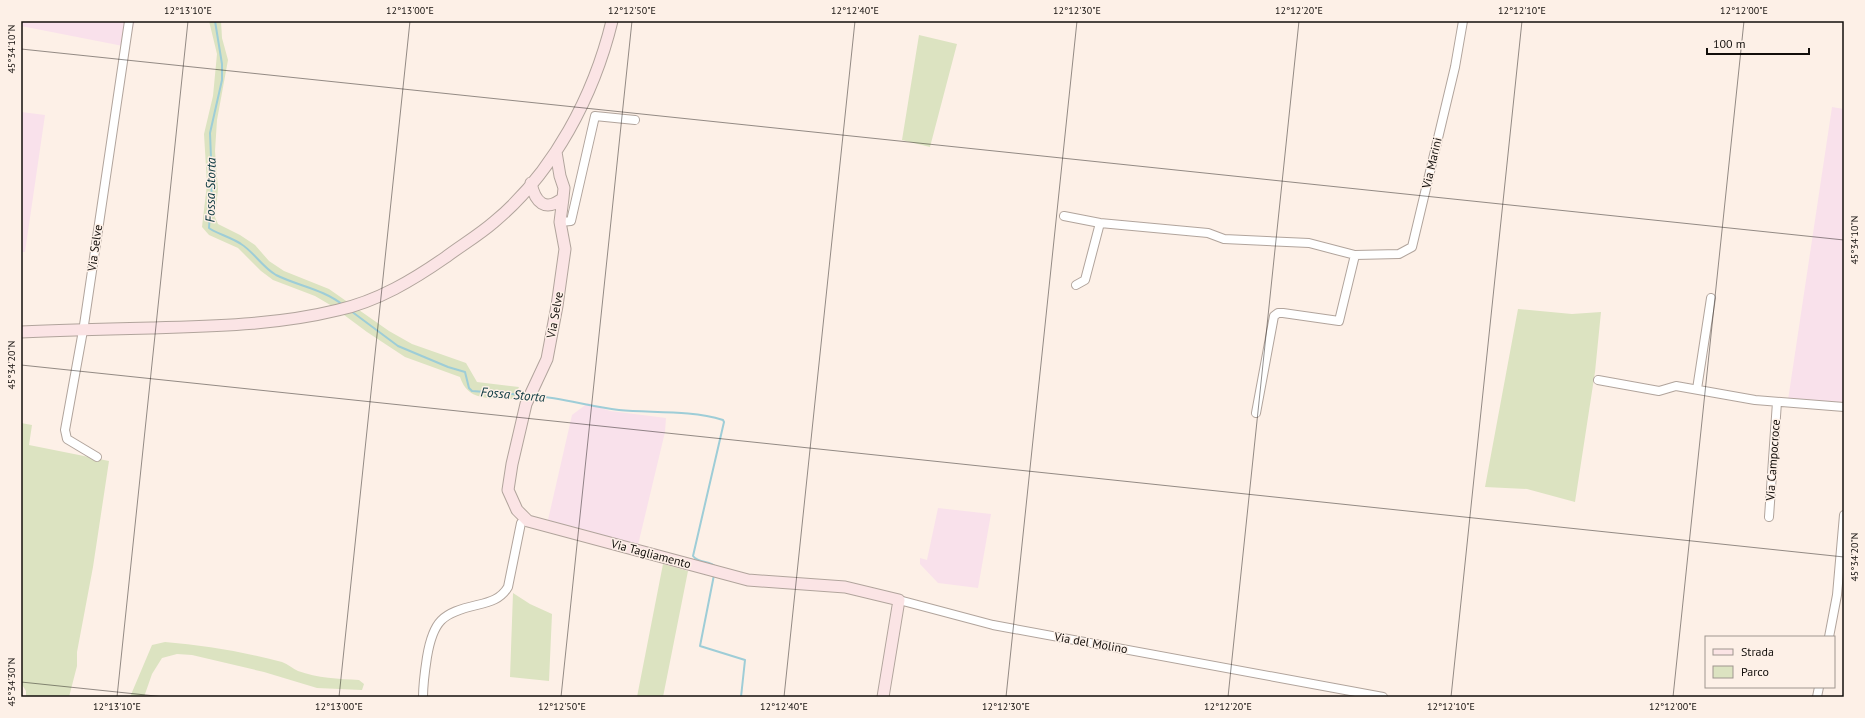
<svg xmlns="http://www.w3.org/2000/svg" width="1865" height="718" viewBox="0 0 1865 718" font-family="'PT Sans',sans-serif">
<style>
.industrial{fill:#f9e1eb}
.green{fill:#dce3c1}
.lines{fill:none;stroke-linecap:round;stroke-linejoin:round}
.stream{stroke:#9ecdd7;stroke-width:2}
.street-casing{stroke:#b1a49c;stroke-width:10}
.secondary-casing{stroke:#b1a49c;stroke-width:13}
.street{stroke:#fff;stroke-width:8}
.secondary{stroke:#fbe4e5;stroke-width:11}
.ticks{fill:none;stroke:#120e0b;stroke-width:1;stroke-opacity:0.45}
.labels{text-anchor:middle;stroke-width:3;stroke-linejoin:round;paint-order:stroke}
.street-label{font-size:12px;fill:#120e0b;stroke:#fdf0e7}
.water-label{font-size:13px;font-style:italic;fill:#09363e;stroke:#fdf0e7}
.neatline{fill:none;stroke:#120e0b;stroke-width:1.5}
.ticks-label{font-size:10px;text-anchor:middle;fill:#120e0b}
</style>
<rect width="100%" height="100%" fill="#fdf0e7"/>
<path class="industrial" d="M 21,21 L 135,21 L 128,47 L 21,26 Z
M 1832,107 L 1844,109 L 1844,404 L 1788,400 Z
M 21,112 L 45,115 L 25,252 L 21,252 Z
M 588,403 L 610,411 L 666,418 L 665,432 L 638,545 L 548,520 L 572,415 Z
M 938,508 L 991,514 L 978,588 L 938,583 L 920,564 L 920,558 L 927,560 Z"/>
<path class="green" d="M 209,21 L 221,21 L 222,38 L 228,60 L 217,120 L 215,151 L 218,189 L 215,217 L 218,224 L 240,235 L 255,245 L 269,261 L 284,271 L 329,289 L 389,331 L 412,344 L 466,363 L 477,382 L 519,387 L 514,399 C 491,398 468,402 460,377 L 405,357 L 367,332 L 332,306 L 315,296 L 273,280 L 261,271 L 238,248 L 209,235 L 202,227 L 207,184 L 204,134 L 213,96 L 217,54 Z
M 919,35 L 957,44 L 930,147 L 902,140 Z
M 1518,309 L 1572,314 L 1601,312 L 1595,372 L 1575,502 L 1527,489 L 1485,487 Z
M 21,423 L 32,425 L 29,445 L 109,461 L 93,567 L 77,652 L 77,666 L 69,697 L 26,697 L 26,691 L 21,683 Z
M 663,564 L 688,571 L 663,697 L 637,697 Z
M 513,593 L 530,604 L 552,614 L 549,681 L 510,677 Z
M 165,642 C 204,645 244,652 282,662 C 288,664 293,669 298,671 C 317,678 339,679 359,680 L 364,684 L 362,690 L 317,688 L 264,672 L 192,655 L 177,654 L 162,658 L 152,674 L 144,697 L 130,697 L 152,645 Z"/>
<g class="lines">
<path class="stream" d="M 215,21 L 222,64 L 222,80 L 210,133 L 212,183 L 209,228 C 211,231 235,239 241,244 C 254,252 262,267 276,275 C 298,286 323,289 343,305
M 351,311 L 398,346 L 448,367 L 465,372 L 469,388 L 472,391 L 526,395
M 535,396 C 563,398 591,407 619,410 C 653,413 690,410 723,420 L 724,422 L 693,556 C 699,564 710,560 716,567
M 714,575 L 700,646 L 745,660 L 741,697"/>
<g class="street-casing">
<path id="street" d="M 1064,216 L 1100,223 L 1208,233 L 1224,239 L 1309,243 L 1355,255 L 1399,254 L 1412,247 L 1455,67 L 1463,21
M 560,222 L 571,221 L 595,116 L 635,120
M 1076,285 L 1085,280 L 1100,223
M 1598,380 L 1659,391 L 1676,386 L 1755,400 L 1844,407
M 1697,389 L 1711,298
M 1256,413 L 1274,316 L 1278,313 L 1283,313 L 1339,321 L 1355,255
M 97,457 L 67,439 L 65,430 L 84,325 L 129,21
M 1769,517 L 1777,402
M 899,600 L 993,625 L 1383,697
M 1829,637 L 1837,595 L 1844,515
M 423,697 C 423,684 425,670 427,657 C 433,621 442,613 477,605 C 490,602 501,599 508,587 L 521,523 L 525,519
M 1817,697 L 1819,687"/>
</g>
<g class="secondary-casing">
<path id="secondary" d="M 531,183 C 535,202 545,213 563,198 L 564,188 L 560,176 L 556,152
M 563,198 L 560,222 L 565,249 L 557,306 L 547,359 L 526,404 L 512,464 L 508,490 L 517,510 L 528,521 L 748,580 L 845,587 L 899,600 L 883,697
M 21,332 C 65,330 110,329 154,328 C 216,326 277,325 338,310 C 378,301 413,280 446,257 C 462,245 479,235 494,222 C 554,172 594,95 612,21"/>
</g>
<use href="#street" class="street"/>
<use href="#secondary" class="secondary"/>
</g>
<path class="ticks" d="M 21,49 L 1844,240M 21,365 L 1844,557M 21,682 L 165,697M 117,697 L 188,21M 339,697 L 410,21M 561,697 L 632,21M 784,697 L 855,21M 1006,697 L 1077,21M 1228,697 L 1299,21M 1451,697 L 1522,21M 1673,697 L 1744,21"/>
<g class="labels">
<g class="street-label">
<text transform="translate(1432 163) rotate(-77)" y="4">Via Marini</text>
<text transform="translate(95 248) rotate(-82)" y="4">Via Selve</text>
<text transform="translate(555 315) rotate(-80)" y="4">Via Selve</text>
<text transform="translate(1773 460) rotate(-86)" y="4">Via Campocroce</text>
<text transform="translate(651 554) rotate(15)" y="4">Via Tagliamento</text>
<text transform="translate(1091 643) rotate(10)" y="4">Via del Molino</text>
</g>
<g class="water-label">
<text transform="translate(210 190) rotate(-89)" y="5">Fossa Storta</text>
<text transform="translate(513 394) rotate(5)" y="5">Fossa Storta</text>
</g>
</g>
<rect width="1865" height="718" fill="none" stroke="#fdf0e7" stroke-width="44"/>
<rect x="1705" y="636" width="130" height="52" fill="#fdf0e7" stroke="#9f968f"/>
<rect x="1713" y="649" width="20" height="6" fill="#fbe4e5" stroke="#9f968f"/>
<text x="1741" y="656" font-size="12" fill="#120e0b">Strada</text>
<rect x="1713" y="666" width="20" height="12" fill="#dce3c1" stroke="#9f968f"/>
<text x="1741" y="676" font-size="12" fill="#120e0b">Parco</text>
<path d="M1707 48v6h102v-6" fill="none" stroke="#120e0b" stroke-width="2"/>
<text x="1713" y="48" font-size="12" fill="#120e0b" stroke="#fdf0e7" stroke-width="3" paint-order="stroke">100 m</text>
<rect x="22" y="22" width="1821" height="674" class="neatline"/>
<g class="ticks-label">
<text x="188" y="14">12°13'10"E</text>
<text x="410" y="14">12°13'00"E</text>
<text x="632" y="14">12°12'50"E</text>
<text x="855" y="14">12°12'40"E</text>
<text x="1077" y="14">12°12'30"E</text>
<text x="1299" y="14">12°12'20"E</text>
<text x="1522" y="14">12°12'10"E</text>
<text x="1744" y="14">12°12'00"E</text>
<text transform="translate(11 49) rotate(-90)" y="4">45°34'10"N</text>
<text transform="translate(1854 240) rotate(-90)" y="4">45°34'10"N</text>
<text transform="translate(11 365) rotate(-90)" y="4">45°34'20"N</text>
<text transform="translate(1854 557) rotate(-90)" y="4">45°34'20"N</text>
<text transform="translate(11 682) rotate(-90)" y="4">45°34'30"N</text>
<text x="117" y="710">12°13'10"E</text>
<text x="339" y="710">12°13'00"E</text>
<text x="562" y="710">12°12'50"E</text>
<text x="784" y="710">12°12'40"E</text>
<text x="1006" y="710">12°12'30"E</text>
<text x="1228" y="710">12°12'20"E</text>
<text x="1451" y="710">12°12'10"E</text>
<text x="1673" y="710">12°12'00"E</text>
</g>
</svg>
